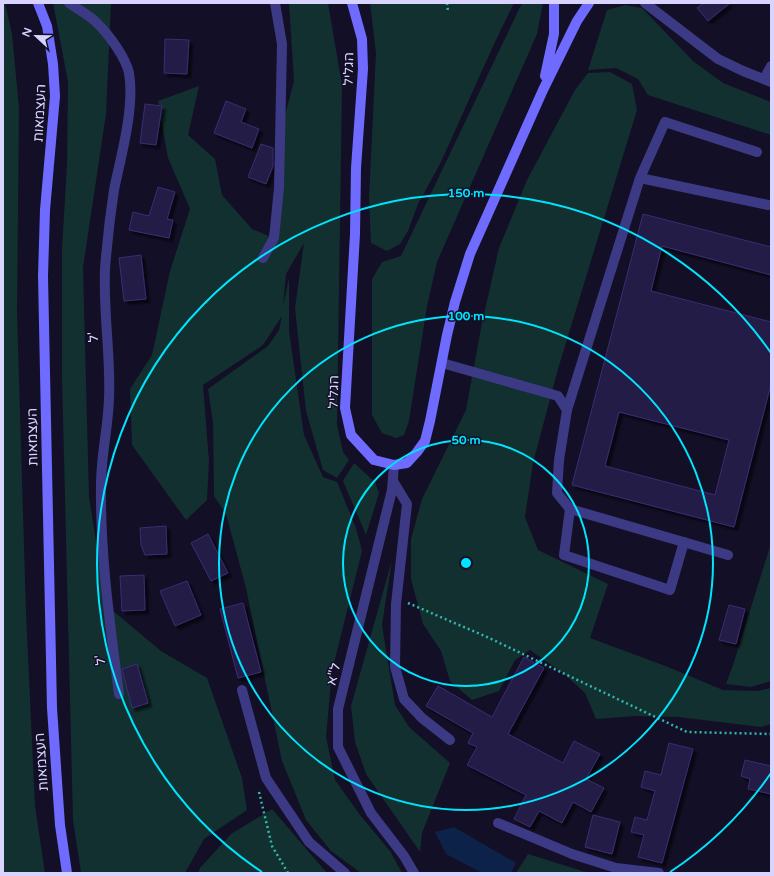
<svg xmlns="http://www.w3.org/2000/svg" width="774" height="876" viewBox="0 0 774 876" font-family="'Varela Round',Heebo,sans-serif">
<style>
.green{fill:#12302f}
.water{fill:#0c2248}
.building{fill:#241b47;stroke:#3b2d73;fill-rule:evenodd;filter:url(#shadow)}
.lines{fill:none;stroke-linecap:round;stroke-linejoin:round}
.path{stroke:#2fb8b0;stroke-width:2.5;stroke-dasharray:2 3;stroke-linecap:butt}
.lane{stroke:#3d3a85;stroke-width:10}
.street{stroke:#3d3a85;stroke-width:10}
.secondary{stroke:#6f6bff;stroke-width:10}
.ring{fill:none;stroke:#00e5ff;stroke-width:2}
.labels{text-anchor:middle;stroke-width:3;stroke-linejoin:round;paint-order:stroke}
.street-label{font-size:14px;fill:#d9d4ff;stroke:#130f26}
.centre{fill:#00e5ff;stroke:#130f26;stroke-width:2}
.ring-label{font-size:12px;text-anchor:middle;font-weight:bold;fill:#00e5ff;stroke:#130f26;stroke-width:3;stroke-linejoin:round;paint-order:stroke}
</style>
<defs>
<filter id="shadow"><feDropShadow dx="3.5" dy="3.5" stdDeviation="1" flood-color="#0009"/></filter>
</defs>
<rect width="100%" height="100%" fill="#130f26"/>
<path class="green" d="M 3,3 L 5,3 L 12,34 L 19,108 L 17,312 L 26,613 L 35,806 L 45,873 L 3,873 Z
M 53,3 L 111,3 L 106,114 L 83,268 L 89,497 L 106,605 L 161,651 L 207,678 L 242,778 L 247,810 L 204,839 L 185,873 L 81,873 L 73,820 L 62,377 L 62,249 L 67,164 L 68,82 Z
M 289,3 L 328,3 L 342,85 L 337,425 L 343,452 L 349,460 L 337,478 L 323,470 L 306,411 L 295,308 L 304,243 L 286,274 L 283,306 L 289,278 L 289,331 L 304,435 L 323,477 L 337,482 L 356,528 L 362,551 L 332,671 L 326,737 L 335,780 L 360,815 L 390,851 L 402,873 L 361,873 L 331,851 L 306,820 L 282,761 L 246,588 L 226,514 L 214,496 L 213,423 L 208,389 L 268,346 L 279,330 L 282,316 L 263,345 L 203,385 L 209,461 L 207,500 L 186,520 L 132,445 L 130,389 L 152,355 L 170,271 L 190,209 L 168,158 L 158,101 L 199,86 L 188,135 L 215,159 L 222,195 L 252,229 L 269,236 L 284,151 L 284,119 L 294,81 Z
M 370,3 L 514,3 L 494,44 L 441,162 L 418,204 L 408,231 L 400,244 L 387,251 L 371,243 L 369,198 L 376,53 Z
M 522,3 L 543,3 L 537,34 L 437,262 L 427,306 L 409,421 L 404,435 L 396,438 L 382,433 L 372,415 L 372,279 L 382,262 L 401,256 Z
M 625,5 L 642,8 L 693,61 L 723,83 L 771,102 L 771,135 L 648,95 L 638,79 L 616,68 L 588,70 L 607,10 Z
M 610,72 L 632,84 L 637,110 L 558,369 L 533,463 L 525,517 L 538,550 L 608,584 L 590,638 L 668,667 L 723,690 L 758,691 L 771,688 L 771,724 L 761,727 L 678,717 L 636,716 L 596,719 L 585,693 L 564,674 L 530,650 L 515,660 L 499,691 L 472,700 L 450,681 L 441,651 L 423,624 L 411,579 L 411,539 L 422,499 L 466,410 L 482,323 L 499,248 L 527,180 L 575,90 L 588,73 Z
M 354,463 L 375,482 L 379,493 L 366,535 L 343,481 Z
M 771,543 L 771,681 L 751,687 L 726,684 L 733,665 Z
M 392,560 L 382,625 L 395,705 L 409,727 L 450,763 L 422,833 L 420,852 L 366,774 L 355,742 L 351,706 Z
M 272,809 L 327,873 L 198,873 L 200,868 L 231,834 Z
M 528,854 L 589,873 L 516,873 Z"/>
<path class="water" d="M 454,827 L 516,863 L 511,873 L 482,873 L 446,854 L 435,832 Z"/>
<path class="building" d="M 704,3 L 730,3 L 708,21 L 697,8 Z
M 165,39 L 189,40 L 187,74 L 164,73 Z
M 226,101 L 246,109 L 241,122 L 259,129 L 252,148 L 214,133 Z
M 145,104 L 162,106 L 156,145 L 140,143 Z
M 261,144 L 273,148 L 273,166 L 266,184 L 248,177 Z
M 158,187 L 175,192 L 167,219 L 173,220 L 169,238 L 129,230 L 133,212 L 149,216 Z
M 643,214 L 771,247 L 771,275 L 662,246 L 651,291 L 771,322 L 771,384 L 734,527 L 572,485 ZM 619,412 L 729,440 L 715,495 L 605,466 Z
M 141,255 L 146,299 L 124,301 L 119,258 Z
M 166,526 L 167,554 L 145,555 L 141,545 L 140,528 Z
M 208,534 L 228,573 L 211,581 L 191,543 Z
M 144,575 L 145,610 L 122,611 L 120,576 Z
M 187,581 L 201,615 L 175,626 L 160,591 Z
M 243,603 L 261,672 L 238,678 L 220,609 Z
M 729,605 L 745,609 L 736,644 L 719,640 Z
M 524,657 L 544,668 L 508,734 L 563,763 L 574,741 L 600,754 L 586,779 L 604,788 L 591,812 L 573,802 L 562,823 L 539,811 L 530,827 L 514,819 L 526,795 L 467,765 L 477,747 L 468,743 L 473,733 L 426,706 L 438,686 L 492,717 Z
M 137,664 L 148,703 L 132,708 L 122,669 Z
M 669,743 L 693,749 L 662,863 L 638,857 L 644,835 L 631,832 L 635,817 L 647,820 L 655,791 L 641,787 L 645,771 L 661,775 Z
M 745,760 L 771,766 L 771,794 L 748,789 L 750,779 L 741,776 Z
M 593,815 L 620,822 L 612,854 L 585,847 Z"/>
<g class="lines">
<path class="path" d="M 447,3 L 448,12
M 408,603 L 487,637 L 687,732 L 771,734
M 259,792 L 272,846 L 288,873"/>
<path class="lane" d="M 764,79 L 771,66
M 640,178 L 665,122 L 757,152
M 567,410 L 640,178 L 768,205
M 393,481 L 407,504 L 396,604 L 395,667 L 404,699 L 422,718 L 450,740
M 570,509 L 564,555 L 670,590 L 684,542
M 498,823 L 572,854 L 616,868 L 659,873"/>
<path class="street" d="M 69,3 C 79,10 91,16 98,24 C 109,35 126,58 129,73 C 135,107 121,156 114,190 C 110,216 107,243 105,269 C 103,312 111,356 109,399 C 108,428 101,456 101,485 C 100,555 110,624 119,694
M 645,3 L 718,59 L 743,71 L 771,82
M 263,258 L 274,238 L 279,188 L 282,44 L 275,3
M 442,363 L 558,396 L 567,410 L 559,460 L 557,493 L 570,509 L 728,555
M 394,465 L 392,490 L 338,709 L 338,747 L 371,813 L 404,856 L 414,873
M 242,690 L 266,778 L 309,842 L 345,873"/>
<path class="secondary" d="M 38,3 L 47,26 L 53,64 L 55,96 L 45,210 L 43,276 L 52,708 L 60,825 L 67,873
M 352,3 L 362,39 L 363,69 L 356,168 L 355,234 L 345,408 L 351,435 L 374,460 L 394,465 L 407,463 L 417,452 L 425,441 L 430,421 L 447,335 L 455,302 L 470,254 L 543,90 L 577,21 L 589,3
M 545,76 L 554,34 L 554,3"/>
</g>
<g class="ring">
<circle cx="466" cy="563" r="123"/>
<circle cx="466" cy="563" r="247"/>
<path d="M771 773A370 370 0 0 1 670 872M262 872A370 370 0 1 1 771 353"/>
</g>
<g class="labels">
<g class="street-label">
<text transform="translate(348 69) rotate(-89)" y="5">הגליל</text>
<text transform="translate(39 113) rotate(-87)" y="5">העצמאות</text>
<text transform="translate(93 337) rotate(-94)" y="5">ל'</text>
<text transform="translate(333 392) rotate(-89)" y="5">הגליל</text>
<text transform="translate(32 437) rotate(-91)" y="5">העצמאות</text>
<text transform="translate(100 660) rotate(-97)" y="5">ל'</text>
<text transform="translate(333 674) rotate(-76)" y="5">ל"א</text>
<text transform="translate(41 762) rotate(-94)" y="5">העצמאות</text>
</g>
</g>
<circle cx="466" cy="563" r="6" class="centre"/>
<g class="ring-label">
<text x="466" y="197">150 m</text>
<text x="466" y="320">100 m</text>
<text x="466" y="444">50 m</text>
</g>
<rect width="774" height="876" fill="none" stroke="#d9d4ff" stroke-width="8"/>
<g transform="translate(36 36) rotate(292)" stroke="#130f26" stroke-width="3" paint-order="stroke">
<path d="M0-3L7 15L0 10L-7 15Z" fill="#d9d4ff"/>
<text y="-6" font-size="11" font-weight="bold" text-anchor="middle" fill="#d9d4ff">N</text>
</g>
</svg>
